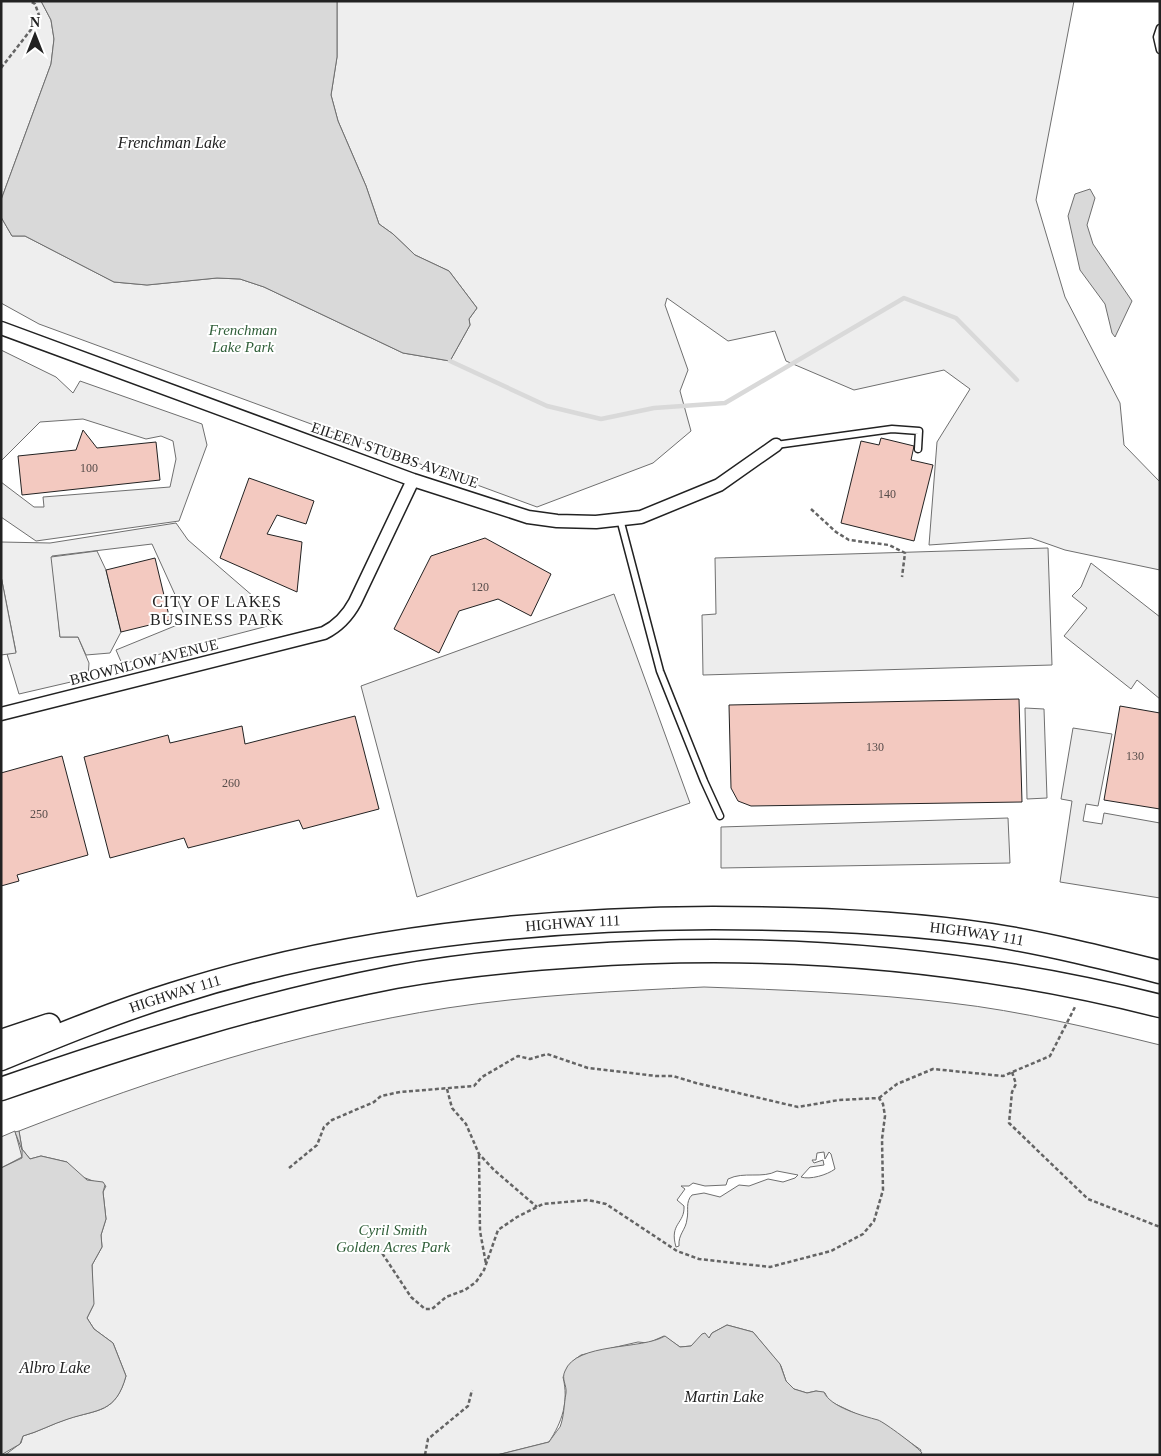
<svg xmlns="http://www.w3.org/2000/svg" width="1161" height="1456" viewBox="0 0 1161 1456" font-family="'Times New Roman',serif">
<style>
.green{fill:#eee;stroke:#6f6f6f;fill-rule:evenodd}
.parking{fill:#ededed;stroke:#6f6f6f}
.water{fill:#d9d9d9;stroke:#6f6f6f}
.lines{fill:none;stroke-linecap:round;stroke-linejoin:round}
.stream{stroke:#d9d9d9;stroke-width:4.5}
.building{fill:#f3c9c0;stroke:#222}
.service-casing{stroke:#222;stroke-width:9}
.minor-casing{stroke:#222;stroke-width:15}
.motorway-casing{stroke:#222;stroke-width:25}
.path{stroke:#646464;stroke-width:2.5;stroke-dasharray:4 2.5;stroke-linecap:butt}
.service{stroke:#fff;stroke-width:6}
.minor{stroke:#fff;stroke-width:12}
.motorway{stroke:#fff;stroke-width:22}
.labels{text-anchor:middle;stroke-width:4;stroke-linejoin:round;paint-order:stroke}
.number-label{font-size:12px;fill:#564c4a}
.park-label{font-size:15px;font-style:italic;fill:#2f5e38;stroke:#fff}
.street-label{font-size:15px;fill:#222;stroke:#fff}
.water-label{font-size:16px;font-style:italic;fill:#222;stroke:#fff}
.neighbourhood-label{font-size:16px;letter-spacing:1px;fill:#222;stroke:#fff}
</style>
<rect width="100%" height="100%" fill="#fff"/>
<path class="green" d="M 1,1 L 41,1 L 51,20 L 54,39 L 51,64 L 1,200 Z
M 337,1 L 1074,1 L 1036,200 L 1065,297 L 1120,403 L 1124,445 L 1160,482 L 1160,570 L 1065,550 L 1031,538 L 929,545 L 937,442 L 970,389 L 944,370 L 854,390 L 786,361 L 775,331 L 728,341 L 667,298 L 665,305 L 688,370 L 680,391 L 691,431 L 653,463 L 537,507 L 39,324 L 1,303 L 1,217 L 12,236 L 25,236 L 114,282 L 147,285 L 217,278 L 240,279 L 264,287 L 403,353 L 450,361 L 470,325 L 469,319 L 477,308 L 449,271 L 415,255 L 393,234 L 379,224 L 366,186 L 338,121 L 331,95 L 337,57 Z
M 176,523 L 188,540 L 283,622 L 122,664 L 116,650 L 187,621 L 152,544 L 52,556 L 60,637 L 78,637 L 89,663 L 88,678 L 19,694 L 7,654 L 16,652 L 1,576 L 1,542 L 50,543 Z
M 704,987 C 786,990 868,993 951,1003 C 1021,1011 1091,1028 1160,1045 L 1160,1455 L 919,1455 L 921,1450 L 881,1422 L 867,1419 L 829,1401 L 825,1393 L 816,1391 L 807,1393 L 794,1389 L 786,1381 L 781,1366 L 753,1332 L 727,1325 L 712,1333 L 709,1338 L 695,1342 L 691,1346 L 680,1347 L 664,1336 L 648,1343 L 638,1342 L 581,1355 L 574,1360 L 563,1377 C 569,1402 562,1422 549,1442 L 497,1455 L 5,1455 L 21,1443 L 23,1436 C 38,1432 52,1424 67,1419 C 98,1409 115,1414 126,1376 L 113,1343 L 94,1329 L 87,1318 L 93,1306 L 92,1265 L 102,1247 L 101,1235 L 106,1219 L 103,1192 L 106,1186 L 80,1176 L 67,1162 L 41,1156 L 30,1159 L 22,1149 L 19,1131 C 158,1077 300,1031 447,1008 C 532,995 618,991 704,987 ZM 824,1152 L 825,1159 L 829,1152 L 831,1154 L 835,1169 C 827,1175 810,1180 801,1177 L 810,1167 L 824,1165 L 823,1160 L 814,1163 L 812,1160 L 816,1160 L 817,1153 ZM 777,1171 L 798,1175 L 795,1178 L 783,1182 L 768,1179 L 749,1186 L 739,1185 L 720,1197 L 704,1193 L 692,1195 C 685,1202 689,1211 687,1219 C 686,1230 678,1234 679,1246 L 676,1247 C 669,1223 685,1224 684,1206 L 677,1200 L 685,1189 L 681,1186 L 689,1186 L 693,1183 L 705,1186 L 726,1185 L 728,1179 C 744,1171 762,1179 777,1171 Z
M 15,1131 L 22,1157 L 1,1168 L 1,1137 Z"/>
<path class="parking" d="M 1,350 L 56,377 L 73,393 L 80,381 L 202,424 L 207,445 L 179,521 L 36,541 L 1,517 L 1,482 L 34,507 L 44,507 L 43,497 L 170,487 L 176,459 L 173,441 L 161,436 L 146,439 L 83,419 L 40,422 L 1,461 Z
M 1048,548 L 1052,665 L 703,675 L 702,615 L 716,614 L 715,558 Z
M 97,551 L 106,570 L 121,632 L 110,653 L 86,655 L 78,637 L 60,637 L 51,557 Z
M 1091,563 L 1160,617 L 1160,699 L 1137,680 L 1131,689 L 1064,636 L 1087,608 L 1072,596 L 1081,587 Z
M 1,576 L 16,653 L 1,655 Z
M 614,594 L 690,803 L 417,897 L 361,686 Z
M 1025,708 L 1044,709 L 1047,798 L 1027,799 Z
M 1073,728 L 1112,734 L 1098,806 L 1086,804 L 1083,821 L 1102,824 L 1104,813 L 1160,823 L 1160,898 L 1060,882 L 1072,801 L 1061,799 Z
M 1008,818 L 1010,863 L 721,868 L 721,827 Z"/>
<path class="water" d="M 41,1 L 337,1 L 337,57 L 331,95 L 338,121 L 366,186 L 379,224 L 393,234 L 415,255 L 449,271 L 477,308 L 469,319 L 470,325 L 450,361 L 403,353 L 264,287 L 240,279 L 217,278 L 147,285 L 114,282 L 25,236 L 12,236 L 1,217 L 1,200 L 51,64 L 54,39 L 51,20 Z
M 1090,189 L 1095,198 L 1087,225 L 1093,244 L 1132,301 L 1115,337 L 1112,333 L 1105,304 L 1080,270 L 1068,216 L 1075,194 Z
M 19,1131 L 22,1149 L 30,1159 L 41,1156 L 67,1162 L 87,1180 L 103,1182 L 105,1185 L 103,1192 L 106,1219 L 101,1235 L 102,1247 L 92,1265 L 94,1304 L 87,1318 L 94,1329 L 113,1343 L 126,1376 C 116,1413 98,1409 68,1419 C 52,1424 38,1432 23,1436 L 20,1444 L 1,1455 L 1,1168 L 22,1158 L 22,1150 L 15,1132 Z
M 727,1325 L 753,1332 L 780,1364 L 786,1381 L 794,1389 L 807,1393 L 816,1391 L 824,1392 C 830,1407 863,1416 878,1420 C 884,1422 919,1448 922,1453 L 919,1455 L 497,1455 L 549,1442 C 551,1439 559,1428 560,1427 C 564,1417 564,1404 566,1393 C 567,1385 561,1379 565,1371 C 576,1342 642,1350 665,1336 L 680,1347 L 691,1346 L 702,1334 L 705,1333 L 709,1338 L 712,1333 Z"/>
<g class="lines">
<path class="stream" d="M 450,361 L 547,406 L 601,419 L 654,408 L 725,403 L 904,298 L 956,318 L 1017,380"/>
</g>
<path class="building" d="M 83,430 L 97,448 L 156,442 L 160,480 L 22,495 L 18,456 L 76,450 Z
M 881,438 L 914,446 L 911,460 L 933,465 L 914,541 L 841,523 L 861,441 L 879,445 Z
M 249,478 L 314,501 L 306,524 L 277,515 L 267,534 L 302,542 L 297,592 L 220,558 Z
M 485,538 L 551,574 L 531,616 L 498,599 L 459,611 L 439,653 L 394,629 L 431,556 Z
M 155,558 L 170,620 L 121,632 L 106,570 Z
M 1019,699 L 1022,802 L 751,806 L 738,801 L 731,788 L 729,705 Z
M 1120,706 L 1160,713 L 1160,809 L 1104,800 Z
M 355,716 L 379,809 L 303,829 L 299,820 L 188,848 L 184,838 L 110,858 L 84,757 L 168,735 L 170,743 L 242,726 L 245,744 Z
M 62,756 L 88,855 L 17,875 L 19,881 L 1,886 L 1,773 Z"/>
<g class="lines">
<g class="service-casing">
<path id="service" d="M 1160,28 L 1157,37 L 1160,50
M 776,445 L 892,429 L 919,431 L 918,449
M 620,519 L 660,671 L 704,781 L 720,816"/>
</g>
<g class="minor-casing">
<path id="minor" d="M 1,328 L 413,480 L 528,517 L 557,521 L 596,522 L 641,517 L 719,485 L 776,445
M 1,714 L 324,633 C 338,626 347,617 355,602 L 413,480"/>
</g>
<g class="motorway-casing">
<g id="motorway">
<path d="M 1,1041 L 49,1025"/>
<path id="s1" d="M 1,1059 C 57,1036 115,1012 173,994 C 347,938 532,919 713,918 C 806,918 900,921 992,935 C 1048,944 1104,958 1160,972"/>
<path d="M 1,1089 C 130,1044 261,1003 395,977 C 455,966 516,960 577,956 C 773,942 969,958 1160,1006"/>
</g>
</g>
<path class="path" d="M 1,68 L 40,18 L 35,4 L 30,1
M 811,509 L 836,532 L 849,540 L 889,545 L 905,553 L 902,577
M 1012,1072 L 1016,1084 L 1012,1092 L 1009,1123 L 1088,1199 L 1160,1227
M 447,1089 L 452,1108 L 466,1124 L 479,1154 L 494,1170 L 537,1207
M 879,1098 L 897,1084 L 933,1069 L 1003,1076 L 1050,1056 L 1076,1005
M 479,1155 L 480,1231 L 486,1264
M 289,1168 L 317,1145 L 324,1127 L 332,1120 L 374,1102 L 381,1096 L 400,1092 L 474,1086 L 482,1077 L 518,1056 L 530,1059 L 547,1054 L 588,1068 L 656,1076 L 673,1076 L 696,1083 L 798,1107 L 839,1100 L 879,1098 L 883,1104 L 885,1116 L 882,1139 L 883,1190 L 874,1221 L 863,1234 L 831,1251 L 770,1267 L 699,1259 L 677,1251 L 606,1204 L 588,1200 L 543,1204 L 517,1217 L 498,1230 L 484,1270 L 476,1282 L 465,1290 L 446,1297 L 432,1309 L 425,1309 L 411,1297 L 380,1250
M 425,1455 L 428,1439 L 468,1406 L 472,1390"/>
<use href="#service" class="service"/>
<use href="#minor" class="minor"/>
<use href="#motorway" class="motorway"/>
</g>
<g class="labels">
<g class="number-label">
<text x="89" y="472">100</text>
<text x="887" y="498">140</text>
<text x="480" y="591">120</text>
<text x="875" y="751">130</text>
<text x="1135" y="760">130</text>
<text x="231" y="787">260</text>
<text x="39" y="818">250</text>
</g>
<g class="park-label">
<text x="243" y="335">Frenchman<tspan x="243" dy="17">Lake Park</tspan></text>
<text x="393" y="1235">Cyril Smith<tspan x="393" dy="17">Golden Acres Park</tspan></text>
</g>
<g class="street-label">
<text transform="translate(395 455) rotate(19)" y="5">EILEEN STUBBS AVENUE</text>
<text transform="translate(144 662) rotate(-14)" y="5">BROWNLOW AVENUE</text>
<text dy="5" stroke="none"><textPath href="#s1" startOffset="591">HIGHWAY 111</textPath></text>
<text dy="5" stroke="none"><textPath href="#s1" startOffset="996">HIGHWAY 111</textPath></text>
<text dy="5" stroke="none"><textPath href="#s1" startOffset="186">HIGHWAY 111</textPath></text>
</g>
<g class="water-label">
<text x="172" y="148">Frenchman Lake</text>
<text x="55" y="1373">Albro Lake</text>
<text x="724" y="1402">Martin Lake</text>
</g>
<g class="neighbourhood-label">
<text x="217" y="607">CITY OF LAKES<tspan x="217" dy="18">BUSINESS PARK</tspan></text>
</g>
</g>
<rect width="1161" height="1456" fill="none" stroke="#222222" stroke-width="5"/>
<g transform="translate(35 35)" stroke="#ffffff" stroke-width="4" paint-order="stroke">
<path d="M0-4L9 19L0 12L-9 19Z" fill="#222222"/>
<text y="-8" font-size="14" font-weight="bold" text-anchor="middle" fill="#222222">N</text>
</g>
</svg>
